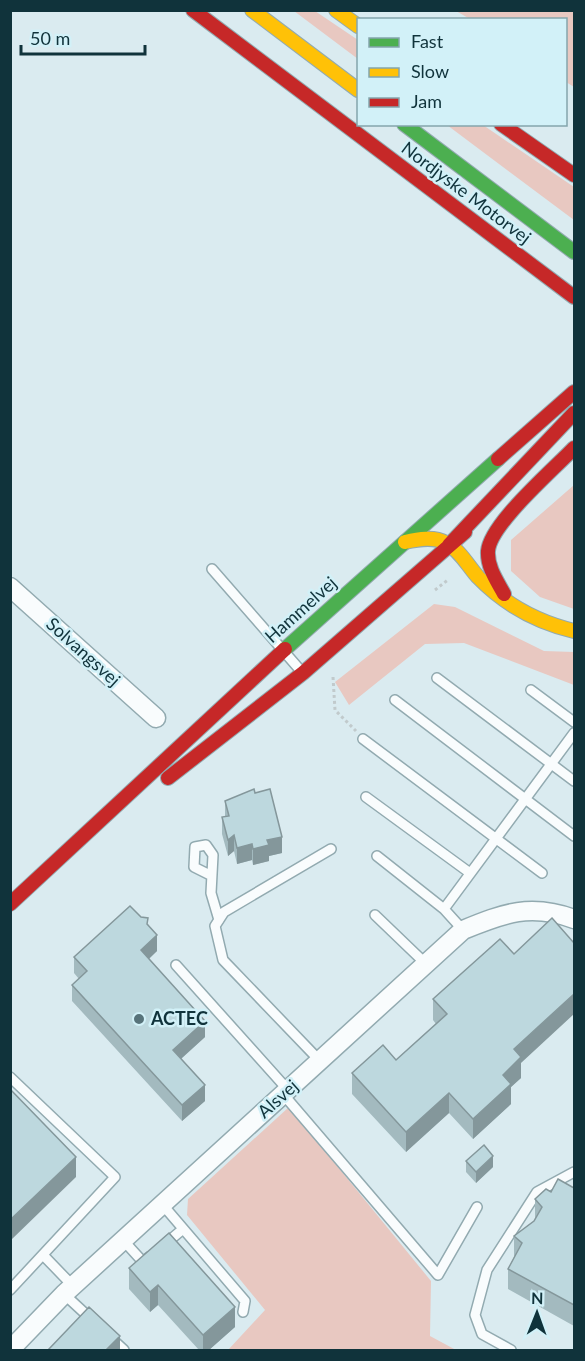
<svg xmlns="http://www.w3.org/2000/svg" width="585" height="1361" viewBox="0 0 585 1361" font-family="Lato,sans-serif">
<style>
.green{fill:#e8c8c1}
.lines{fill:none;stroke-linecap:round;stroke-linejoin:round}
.lane-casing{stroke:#92aab0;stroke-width:12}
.street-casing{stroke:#92aab0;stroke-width:21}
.fast-casing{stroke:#92aab0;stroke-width:16}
.slow-casing{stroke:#92aab0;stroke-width:16}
.jam-casing{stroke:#92aab0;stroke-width:16}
.path{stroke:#c1cacc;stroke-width:3;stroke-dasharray:3 3;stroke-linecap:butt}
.lane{stroke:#f9fcfd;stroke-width:9}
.street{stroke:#f9fcfd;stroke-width:18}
.fast{stroke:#4caf50;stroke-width:14}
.slow{stroke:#ffc107;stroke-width:14}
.jam{stroke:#c62828;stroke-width:14}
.wall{fill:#a3babf}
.shaded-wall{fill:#84979b}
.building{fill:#bdd8de;stroke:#84979b;stroke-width:1.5}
.poi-dot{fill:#57737a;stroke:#d2f1f8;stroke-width:2}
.labels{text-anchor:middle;stroke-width:5;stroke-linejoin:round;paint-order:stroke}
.street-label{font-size:18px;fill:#10333b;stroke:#d2f1f8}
.poi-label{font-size:18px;font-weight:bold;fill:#10333b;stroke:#d2f1f8;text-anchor:start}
</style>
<rect width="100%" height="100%" fill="#daebf0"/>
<path class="green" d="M 294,11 L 315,11 L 358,40 L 358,59 Z
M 456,11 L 574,11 L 574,87 L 566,82 L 566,20 L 470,19 Z
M 447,125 L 483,125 L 574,187 L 574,220 Z
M 574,485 L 574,609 L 540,597 L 511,571 L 511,540 Z
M 434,604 L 455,607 L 544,651 L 574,652 L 574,685 L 464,643 L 425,644 L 349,705 L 335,682 Z
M 289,1107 L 431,1281 L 430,1336 L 456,1350 L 228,1350 L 265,1310 L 187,1215 L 188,1199 Z"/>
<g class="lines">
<g class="lane-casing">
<path id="lane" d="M 212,569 L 301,671
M 437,678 L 574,781
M 531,690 L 574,722
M 395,700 L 574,836
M 363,739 L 542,873
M 366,797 L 470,873
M 377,856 L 444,909
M 210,875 L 194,867 L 195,847 L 206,845 L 213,855 L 211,893 L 219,920
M 375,915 L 426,964
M 463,930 L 444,909 L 574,733
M 176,965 L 288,1090
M 320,1061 L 223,960 L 215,926 L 224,912 L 331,849
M 10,1077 L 115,1177 L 10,1290
M 283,1094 L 438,1275 L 477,1207
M 162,1204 L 245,1301 L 243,1312
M 123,1240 L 143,1262 L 149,1257
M 164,1245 L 183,1229
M 43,1255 L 73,1286
M 64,1294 L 91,1319
M 112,1339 L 124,1350
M 511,1350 L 482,1334 L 475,1315 L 487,1270 L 537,1192 L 574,1172"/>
</g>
<g class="street-casing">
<path id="street" d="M 10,587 L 156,718
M 10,1350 L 64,1294 L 463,930 C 504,913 531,903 574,919"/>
</g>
<g class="fast-casing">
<path id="fast" d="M 404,124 L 574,252
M 285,649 L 498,459"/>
</g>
<g class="slow-casing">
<path id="slow" d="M 252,10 L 358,90
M 336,10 L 358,26
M 405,542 C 418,539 434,536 446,543 C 460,550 468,566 478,577 C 504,604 537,622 574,631"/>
</g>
<g class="jam-casing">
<path id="jam" d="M 193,10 L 574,297
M 501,124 L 574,175
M 498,459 L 574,392
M 449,545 L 574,413
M 504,594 C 497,581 487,567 488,551 C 490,524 554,469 574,448
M 168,778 L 303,673 L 465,532
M 10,904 L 285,649"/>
</g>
<path class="path" d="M 435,590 L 449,579
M 333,677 L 335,710 L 356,731"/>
<use href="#lane" class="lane"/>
<use href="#street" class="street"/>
<use href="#fast" class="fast"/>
<use href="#slow" class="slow"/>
<use href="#jam" class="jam"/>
</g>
<path class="wall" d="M 255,793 L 282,853 L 269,856 L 269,861 L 253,865 L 252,860 L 237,864 L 234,851 L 228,856 L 222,834 L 222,817 L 225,817 L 225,801 Z
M 148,924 L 157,951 L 149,959 L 205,1037 L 181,1059 L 205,1101 L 182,1121 L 72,1001 L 72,985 L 79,979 L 74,973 L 74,957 Z
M 433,999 L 521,1063 L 521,1078 L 511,1087 L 511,1104 L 473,1139 L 449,1113 L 406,1152 L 352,1094 L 352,1073 L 396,1060 L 436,1024 L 433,1020 Z
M 466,1161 L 493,1167 L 476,1183 L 466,1172 Z
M 574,1188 L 574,1326 L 508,1289 L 508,1269 L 514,1257 L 514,1236 L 534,1221 L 535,1218 L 535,1199 L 551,1192 Z
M 129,1268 L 235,1327 L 209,1350 L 199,1350 L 158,1305 L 150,1312 L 129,1289 Z"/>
<path class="shaded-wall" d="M 234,835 L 234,851 L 228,856 L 228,840 Z
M 282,837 L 282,853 L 269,856 L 269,861 L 253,865 L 253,849 L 267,840 Z
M 252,844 L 252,860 L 237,864 L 237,848 Z
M 157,935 L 157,951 L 141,966 L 141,950 Z
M 574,994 L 574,1014 L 521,1063 L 521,1078 L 511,1087 L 511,1104 L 473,1139 L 473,1119 L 503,1075 L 514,1049 Z
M 205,1021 L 205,1037 L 173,1066 L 173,1050 Z
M 205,1085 L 205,1101 L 182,1121 L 182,1105 Z
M 449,1093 L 449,1113 L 406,1152 L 406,1132 Z
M 493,1156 L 493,1167 L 476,1183 L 476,1172 Z
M 76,1157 L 76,1177 L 10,1241 L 10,1220 Z
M 158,1285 L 158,1305 L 150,1312 L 150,1292 Z
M 235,1307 L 235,1327 L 209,1350 L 203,1350 L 203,1335 Z
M 120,1336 L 120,1350 L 106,1350 Z"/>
<path class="building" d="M 254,789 L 255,793 L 270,789 L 282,837 L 267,840 L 269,845 L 253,849 L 252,844 L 237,848 L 234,835 L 228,840 L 222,817 L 229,816 L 225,801 Z
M 130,906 L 141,917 L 148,918 L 147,924 L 157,935 L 141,950 L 205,1021 L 173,1050 L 205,1085 L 182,1105 L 72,985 L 87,971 L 74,957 Z
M 552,918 L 574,943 L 574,994 L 514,1049 L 521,1057 L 503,1075 L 511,1084 L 473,1119 L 449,1093 L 406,1132 L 352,1073 L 383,1045 L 396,1060 L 447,1014 L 433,999 L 500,939 L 514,954 Z
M 10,1089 L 76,1157 L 10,1220 Z
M 484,1145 L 493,1156 L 476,1172 L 466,1161 Z
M 558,1179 L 574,1188 L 574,1305 L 508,1269 L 522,1243 L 514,1236 L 534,1221 L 542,1207 L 535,1199 L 546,1189 L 551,1192 Z
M 169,1233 L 235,1307 L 203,1335 L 158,1285 L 150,1292 L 129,1268 Z
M 89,1307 L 120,1336 L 106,1350 L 48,1350 Z"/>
<circle class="poi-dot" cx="139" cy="1019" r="6"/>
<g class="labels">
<g class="street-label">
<text transform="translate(466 193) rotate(37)" y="6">Nordjyske Motorvej</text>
<text transform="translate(301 610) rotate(-42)" y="6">Hammelvej</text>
<text transform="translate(83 652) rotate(42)" y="6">Solvangsvej</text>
<text transform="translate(278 1099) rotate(-42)" y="6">Alsvej</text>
</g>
<g class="poi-label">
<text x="151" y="1025">ACTEC</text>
</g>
</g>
<rect width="585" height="1361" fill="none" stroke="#10333b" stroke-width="24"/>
<rect x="357" y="18" width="210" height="108" fill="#d2f1f8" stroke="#84a5ac" stroke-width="1.5"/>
<rect x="369" y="38" width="30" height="9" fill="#4caf50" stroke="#84a5ac" stroke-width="1.5"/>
<text x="411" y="48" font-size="18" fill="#10333b">Fast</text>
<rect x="369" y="68" width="30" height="9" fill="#ffc107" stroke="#84a5ac" stroke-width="1.5"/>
<text x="411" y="78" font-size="18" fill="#10333b">Slow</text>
<rect x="369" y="98" width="30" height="9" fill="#c62828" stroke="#84a5ac" stroke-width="1.5"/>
<text x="411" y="108" font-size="18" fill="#10333b">Jam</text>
<g transform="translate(537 1313) rotate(1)" stroke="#d2f1f8" stroke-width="4.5" paint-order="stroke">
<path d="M0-4.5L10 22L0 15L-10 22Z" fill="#10333b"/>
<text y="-9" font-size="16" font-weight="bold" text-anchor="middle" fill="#10333b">N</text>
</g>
<path d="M21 45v9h124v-9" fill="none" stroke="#10333b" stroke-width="3"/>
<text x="30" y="45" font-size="18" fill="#10333b" stroke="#d2f1f8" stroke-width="4.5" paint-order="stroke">50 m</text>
</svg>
